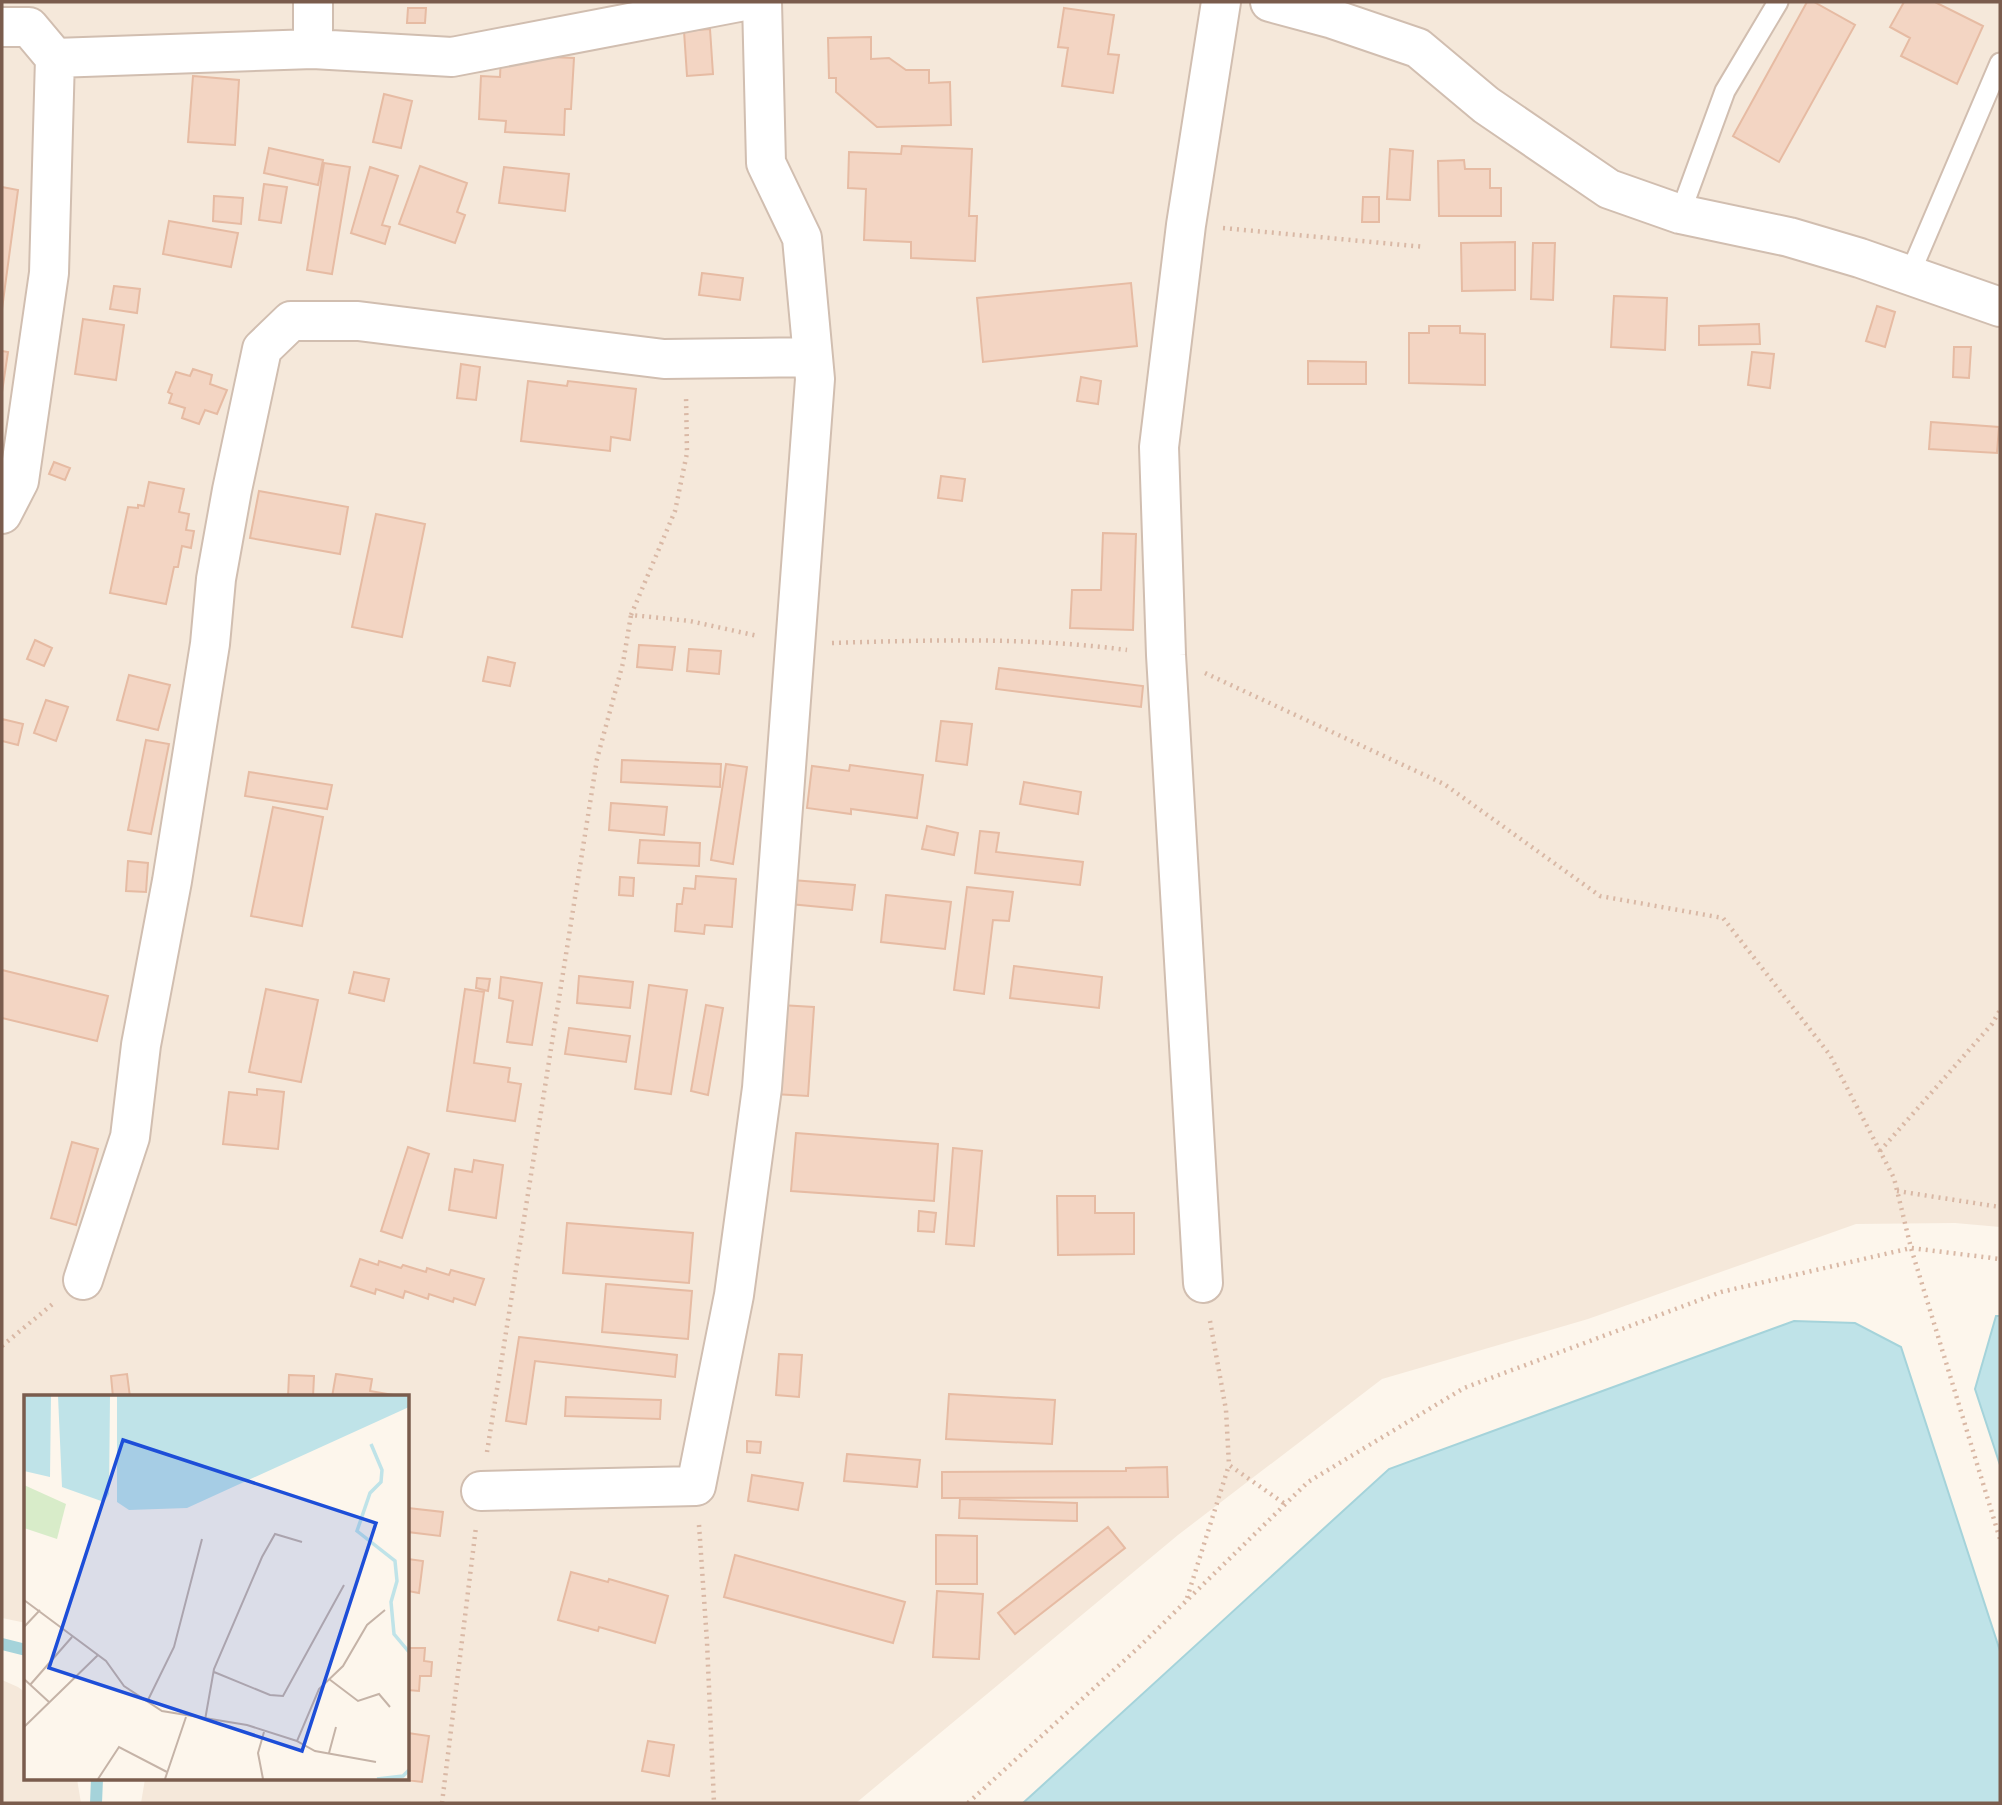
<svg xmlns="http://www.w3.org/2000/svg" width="2002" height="1805" viewBox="0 0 2002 1805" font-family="Inter,sans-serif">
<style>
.residential{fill:#f5e8da}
.water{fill:#bfe3e8;stroke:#a5d3da;stroke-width:2}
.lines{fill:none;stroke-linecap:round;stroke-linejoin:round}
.stream{stroke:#a5d3da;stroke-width:12}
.building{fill:#f3d5c3;stroke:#e6bba3;stroke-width:2}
.lane-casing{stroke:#d1beb0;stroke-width:23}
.street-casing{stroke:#d1beb0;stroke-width:42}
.path{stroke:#d9b8a5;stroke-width:4.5;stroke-dasharray:2 5;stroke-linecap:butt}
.lane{stroke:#fff;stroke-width:19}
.street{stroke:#fff;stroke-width:38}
.inset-river{fill:none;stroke:#bfe3e8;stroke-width:3.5}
.inset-road{fill:none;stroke:#c5b3a7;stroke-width:2}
.view{fill:#1d4ed8;fill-opacity:0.15;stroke:#1d4ed8;stroke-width:3.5}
.inset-edge{fill:none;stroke:#7a5c4d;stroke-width:3.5}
</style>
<rect width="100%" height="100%" fill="#fdf6ec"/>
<path class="residential" d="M 2,2 L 2000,2 L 2000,1227 L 1955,1223 L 1856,1224 L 1588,1319 L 1382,1379 L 1178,1535 L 856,1803 L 141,1803 L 145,1779 L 408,1779 L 408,1397 L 26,1397 L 26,1623 L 2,1618 Z
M 2,1680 L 18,1687 L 26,1693 L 26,1779 L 77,1779 L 81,1803 L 2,1803 Z"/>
<path class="water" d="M 1996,1316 L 2000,1316 L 2000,1465 L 1975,1389 Z
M 1794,1321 L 1855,1323 L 1901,1347 L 2000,1651 L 2000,1803 L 1023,1803 L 1389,1469 Z"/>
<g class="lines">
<path class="stream" d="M 2,1644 L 26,1650
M 96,1803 L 97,1779"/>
</g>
<path class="building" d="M 1807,2 L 1814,2 L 1855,25 L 1779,162 L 1733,136 Z
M 1904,2 L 1935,2 L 1983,26 L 1957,84 L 1901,56 L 1910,38 L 1890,27 Z
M 408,8 L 426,8 L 425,23 L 407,23 Z
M 1064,8 L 1114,15 L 1108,54 L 1119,55 L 1113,93 L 1062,86 L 1068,48 L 1058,47 Z
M 710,29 L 713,74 L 687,76 L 684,31 Z
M 871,37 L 871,59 L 889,58 L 906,70 L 929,70 L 929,83 L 950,82 L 951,125 L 877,127 L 836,92 L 836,78 L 829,78 L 828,38 Z
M 501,55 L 574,58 L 571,109 L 565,109 L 564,135 L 505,132 L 506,121 L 479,119 L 481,76 L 500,77 Z
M 193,76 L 239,80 L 235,145 L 188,142 Z
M 384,94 L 412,101 L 401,148 L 373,142 Z
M 902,146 L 972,149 L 969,216 L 977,216 L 975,261 L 911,258 L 911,242 L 864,240 L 866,189 L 848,188 L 849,152 L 901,154 Z
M 269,148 L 323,160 L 318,185 L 264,173 Z
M 1390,149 L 1413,151 L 1410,200 L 1387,199 Z
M 1464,160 L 1465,169 L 1490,169 L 1490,188 L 1501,188 L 1501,216 L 1439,216 L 1438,161 Z
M 324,163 L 350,167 L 332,274 L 307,270 Z
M 420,166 L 467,183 L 457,212 L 465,215 L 455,243 L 399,224 Z
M 370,167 L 398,176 L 382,225 L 390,227 L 385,244 L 351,233 Z
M 504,167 L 569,174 L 565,211 L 499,203 Z
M 264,184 L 287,187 L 281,223 L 259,220 Z
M 2,187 L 18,190 L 2,309 Z
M 214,196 L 243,198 L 241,224 L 213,221 Z
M 1363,197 L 1379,197 L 1379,222 L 1362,222 Z
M 169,221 L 238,233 L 231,267 L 163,254 Z
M 1515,242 L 1515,290 L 1462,291 L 1461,243 Z
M 1533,243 L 1555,243 L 1553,300 L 1531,299 Z
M 702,273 L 743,278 L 740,300 L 699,295 Z
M 1131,283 L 1137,346 L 983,362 L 977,298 Z
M 114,286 L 140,289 L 137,313 L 110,309 Z
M 1614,296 L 1667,298 L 1665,350 L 1611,347 Z
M 1877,306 L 1895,312 L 1885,347 L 1866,341 Z
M 83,319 L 124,325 L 116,380 L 75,374 Z
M 1759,324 L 1760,344 L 1699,345 L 1699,326 Z
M 1429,326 L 1460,326 L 1460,333 L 1485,334 L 1485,385 L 1409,383 L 1409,333 L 1429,333 Z
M 1954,347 L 1971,347 L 1969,378 L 1953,377 Z
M 2,351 L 8,352 L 2,392 Z
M 1752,352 L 1774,354 L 1770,388 L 1748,385 Z
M 1308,361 L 1366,362 L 1366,384 L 1308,384 Z
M 461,364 L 480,367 L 476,400 L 457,398 Z
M 193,369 L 212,375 L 210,384 L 227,390 L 217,414 L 205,410 L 199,424 L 182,418 L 185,408 L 169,403 L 172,394 L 168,392 L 176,372 L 190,376 Z
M 1081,377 L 1101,381 L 1098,404 L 1077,401 Z
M 528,381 L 567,386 L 568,381 L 636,389 L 630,440 L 611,437 L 610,451 L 521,441 Z
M 1931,422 L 1999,427 L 1997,453 L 1929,449 Z
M 54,462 L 70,468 L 65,480 L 49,474 Z
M 941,476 L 965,479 L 962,501 L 938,498 Z
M 149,482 L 184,489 L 179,512 L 189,514 L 186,530 L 194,531 L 191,548 L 182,546 L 178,567 L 174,567 L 166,604 L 110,593 L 128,507 L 138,508 L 138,505 L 144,506 Z
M 259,491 L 348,507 L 340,554 L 250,538 Z
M 376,514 L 425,524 L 402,637 L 352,627 Z
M 1103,533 L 1136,534 L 1133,630 L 1070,628 L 1072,590 L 1101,590 Z
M 35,640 L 52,648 L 44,666 L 27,659 Z
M 639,645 L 675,647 L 672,670 L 637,667 Z
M 689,649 L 721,651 L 719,674 L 687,671 Z
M 488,657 L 515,663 L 510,686 L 483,681 Z
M 999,668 L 1143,686 L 1141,707 L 996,689 Z
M 129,675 L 170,685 L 158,730 L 117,720 Z
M 46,700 L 68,707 L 56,741 L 34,733 Z
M 2,719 L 23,724 L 18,745 L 2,741 Z
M 941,721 L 972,724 L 967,765 L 936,761 Z
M 146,740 L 169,744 L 151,834 L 128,830 Z
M 622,760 L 721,764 L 720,787 L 621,782 Z
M 726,764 L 747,767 L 733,864 L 711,860 Z
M 850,765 L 923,775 L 917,818 L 851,809 L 851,814 L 807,808 L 812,766 L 849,771 Z
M 249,772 L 332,785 L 327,809 L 245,796 Z
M 1024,782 L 1081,792 L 1078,814 L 1020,804 Z
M 611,803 L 667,807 L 664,835 L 609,830 Z
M 273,807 L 323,817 L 302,926 L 251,916 Z
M 927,826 L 958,833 L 954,855 L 922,849 Z
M 980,831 L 999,833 L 996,852 L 1083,862 L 1080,885 L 975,873 Z
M 640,840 L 700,843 L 699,866 L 638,863 Z
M 128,861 L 148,863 L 146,892 L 126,891 Z
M 696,876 L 736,879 L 732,927 L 705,925 L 704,934 L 675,931 L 677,904 L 682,904 L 684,888 L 695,889 Z
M 620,877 L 634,878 L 633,896 L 619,895 Z
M 792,880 L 855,885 L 852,910 L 790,904 Z
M 967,887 L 1013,892 L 1009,921 L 993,920 L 984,994 L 954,990 Z
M 886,895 L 951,902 L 945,949 L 881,942 Z
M 1014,966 L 1102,977 L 1099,1008 L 1010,998 Z
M 2,970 L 108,996 L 97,1041 L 2,1018 Z
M 354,972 L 389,979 L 384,1001 L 349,993 Z
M 579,976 L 633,982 L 630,1008 L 577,1003 Z
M 501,977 L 542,983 L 532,1045 L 507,1042 L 513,1001 L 499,998 Z
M 477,978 L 490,979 L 488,991 L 476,988 Z
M 649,985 L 687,990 L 671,1094 L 635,1089 Z
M 266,989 L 318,1000 L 301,1082 L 249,1072 Z
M 465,989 L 484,992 L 474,1063 L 510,1068 L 508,1082 L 521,1084 L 515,1121 L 447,1111 Z
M 706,1005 L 723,1008 L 708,1095 L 691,1091 Z
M 780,1005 L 814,1007 L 808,1096 L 774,1094 Z
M 569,1028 L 630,1036 L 626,1062 L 565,1054 Z
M 257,1089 L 284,1092 L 278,1149 L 223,1144 L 229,1092 L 257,1095 Z
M 796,1133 L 938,1144 L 934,1201 L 791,1191 Z
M 72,1142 L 98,1149 L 76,1225 L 51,1218 Z
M 408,1147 L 429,1154 L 402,1238 L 381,1231 Z
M 953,1148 L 982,1151 L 974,1246 L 946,1244 Z
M 474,1160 L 503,1165 L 496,1218 L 449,1210 L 455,1169 L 472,1172 Z
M 1057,1196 L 1095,1196 L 1095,1213 L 1134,1213 L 1134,1254 L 1058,1255 Z
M 919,1211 L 936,1213 L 934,1232 L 918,1231 Z
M 567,1223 L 693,1233 L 689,1283 L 563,1273 Z
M 360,1259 L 378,1265 L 379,1261 L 401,1268 L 403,1265 L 426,1272 L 427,1268 L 449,1275 L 451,1270 L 484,1279 L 475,1305 L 454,1298 L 453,1302 L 429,1294 L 428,1299 L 405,1291 L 403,1298 L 376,1289 L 375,1294 L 351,1286 Z
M 606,1284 L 692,1291 L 688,1339 L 602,1332 Z
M 519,1337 L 677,1355 L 675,1377 L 535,1361 L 526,1424 L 506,1421 Z
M 779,1354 L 802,1355 L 799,1397 L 776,1395 Z
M 127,1374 L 130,1397 L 113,1397 L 111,1376 Z
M 336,1374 L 372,1379 L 370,1391 L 405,1397 L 332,1397 Z
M 289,1375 L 314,1376 L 313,1397 L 288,1397 Z
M 949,1394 L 1055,1400 L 1052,1444 L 946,1439 Z
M 566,1397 L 661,1400 L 660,1419 L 565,1416 Z
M 747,1441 L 761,1442 L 760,1453 L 747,1452 Z
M 847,1454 L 920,1460 L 917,1487 L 844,1481 Z
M 1167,1467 L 1168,1497 L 942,1498 L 942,1472 L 1126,1471 L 1126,1468 Z
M 752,1475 L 803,1483 L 798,1510 L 748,1501 Z
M 960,1499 L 1077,1503 L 1077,1521 L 959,1518 Z
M 408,1508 L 443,1512 L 440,1536 L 408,1532 Z
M 1108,1527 L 1125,1548 L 1015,1634 L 998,1613 Z
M 936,1535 L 977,1536 L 977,1584 L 936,1584 Z
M 735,1555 L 905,1602 L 893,1643 L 724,1597 Z
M 408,1559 L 423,1561 L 419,1593 L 408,1591 Z
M 571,1572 L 608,1582 L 609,1579 L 668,1596 L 655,1643 L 599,1627 L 598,1631 L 558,1620 Z
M 937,1591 L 983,1594 L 979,1659 L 933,1657 Z
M 408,1648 L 425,1648 L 424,1661 L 432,1662 L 431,1676 L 420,1676 L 419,1691 L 408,1690 Z
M 408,1733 L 429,1736 L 422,1782 L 398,1779 L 408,1779 Z
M 648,1741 L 674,1745 L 669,1776 L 642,1771 Z"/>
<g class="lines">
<g class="lane-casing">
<path id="lane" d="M 1680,214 L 1725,91 L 1778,2
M 1909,276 L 2000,63"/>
</g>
<g class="street-casing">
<path id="street" d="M 1270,2 L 1333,19 L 1418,48 L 1486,105 L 1609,189 L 1680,214 L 1789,237 L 1860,258 L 2000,307
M 2,27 L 29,27 L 55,58 L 49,273 L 19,481 L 2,514
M 313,49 L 313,2
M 55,58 L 313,49 L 452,57 L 739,2
M 83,1280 L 130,1137 L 141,1045 L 172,881 L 210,644 L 216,579 L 232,490 L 262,349 L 291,321 L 358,321 L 664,359 L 813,357
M 1203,1283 L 1166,655 L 1159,447 L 1186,225 L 1221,2
M 481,1491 L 696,1486 L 734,1295 L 762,1088 L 815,379 L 802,238 L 766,163 L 762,2"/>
</g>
<path class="path" d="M 1223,228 L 1425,247
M 631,615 L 675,511 L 687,453 L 686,395
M 832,643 C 931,640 1029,637 1127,650
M 1205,673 L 1444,784 L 1600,896 L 1723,918 L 1830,1055 L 1894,1178 L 1911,1248 L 2000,1539
M 1880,1151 L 1992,1024 L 2000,1010
M 1897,1191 L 2000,1207
M 1210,1321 L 1226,1410 L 1229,1465 L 1285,1504
M 2,1346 L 55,1302
M 487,1452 L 597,759 L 623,663 L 631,615 L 690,621 L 758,636
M 699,1525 L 707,1642 L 714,1803
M 1187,1598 L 1229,1465
M 442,1803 L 476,1527
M 968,1803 L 1138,1648 L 1308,1482 L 1464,1388 L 1721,1292 L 1911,1248 L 2000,1259"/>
<use href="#lane" class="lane"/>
<use href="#street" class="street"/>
</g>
<g transform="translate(24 1395)">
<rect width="385" height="385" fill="#fdf6ec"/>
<path d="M 0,90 L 42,109 L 33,144 L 0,133 Z" fill="#d8ecc9"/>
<path d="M 0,1 L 27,1 L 26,82 L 0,76 ZM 34,1 L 86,1 L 85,99 L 80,107 L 38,92 ZM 93,1 L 385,1 L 385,12 L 163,113 L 105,115 L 93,107 Z" fill="#bfe3e8"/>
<path class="inset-river" d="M 347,49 L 358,75 L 357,87 L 346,98 L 333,136 L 371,166 L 373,186 L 367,207 L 370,239 L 385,257M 353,384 L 379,381 L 385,375"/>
<path class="inset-road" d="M 0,205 L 82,266 L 100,291 L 138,316 L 223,330 L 273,346M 0,232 L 16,215M 190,277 L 246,300 L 259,301 L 320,190M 0,284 L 25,307M 305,284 L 334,306 L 355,299 L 366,312M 6,290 L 48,242M 123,307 L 150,252 L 178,144M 181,325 L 190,274 L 238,162 L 251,139 L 278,147M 0,332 L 74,260M 305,358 L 312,332M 352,367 L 291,356 L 273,346 L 295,294 L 319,271 L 343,230 L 361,215M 74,384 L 95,352 L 143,377M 141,384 L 162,322M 239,384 L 234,358 L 240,337"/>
<path class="view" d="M 99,45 L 352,128 L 278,356 L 25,273 Z"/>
<rect width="385" height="385" class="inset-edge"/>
</g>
<rect width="2002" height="1805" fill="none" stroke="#7a5c4d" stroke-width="7"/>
</svg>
